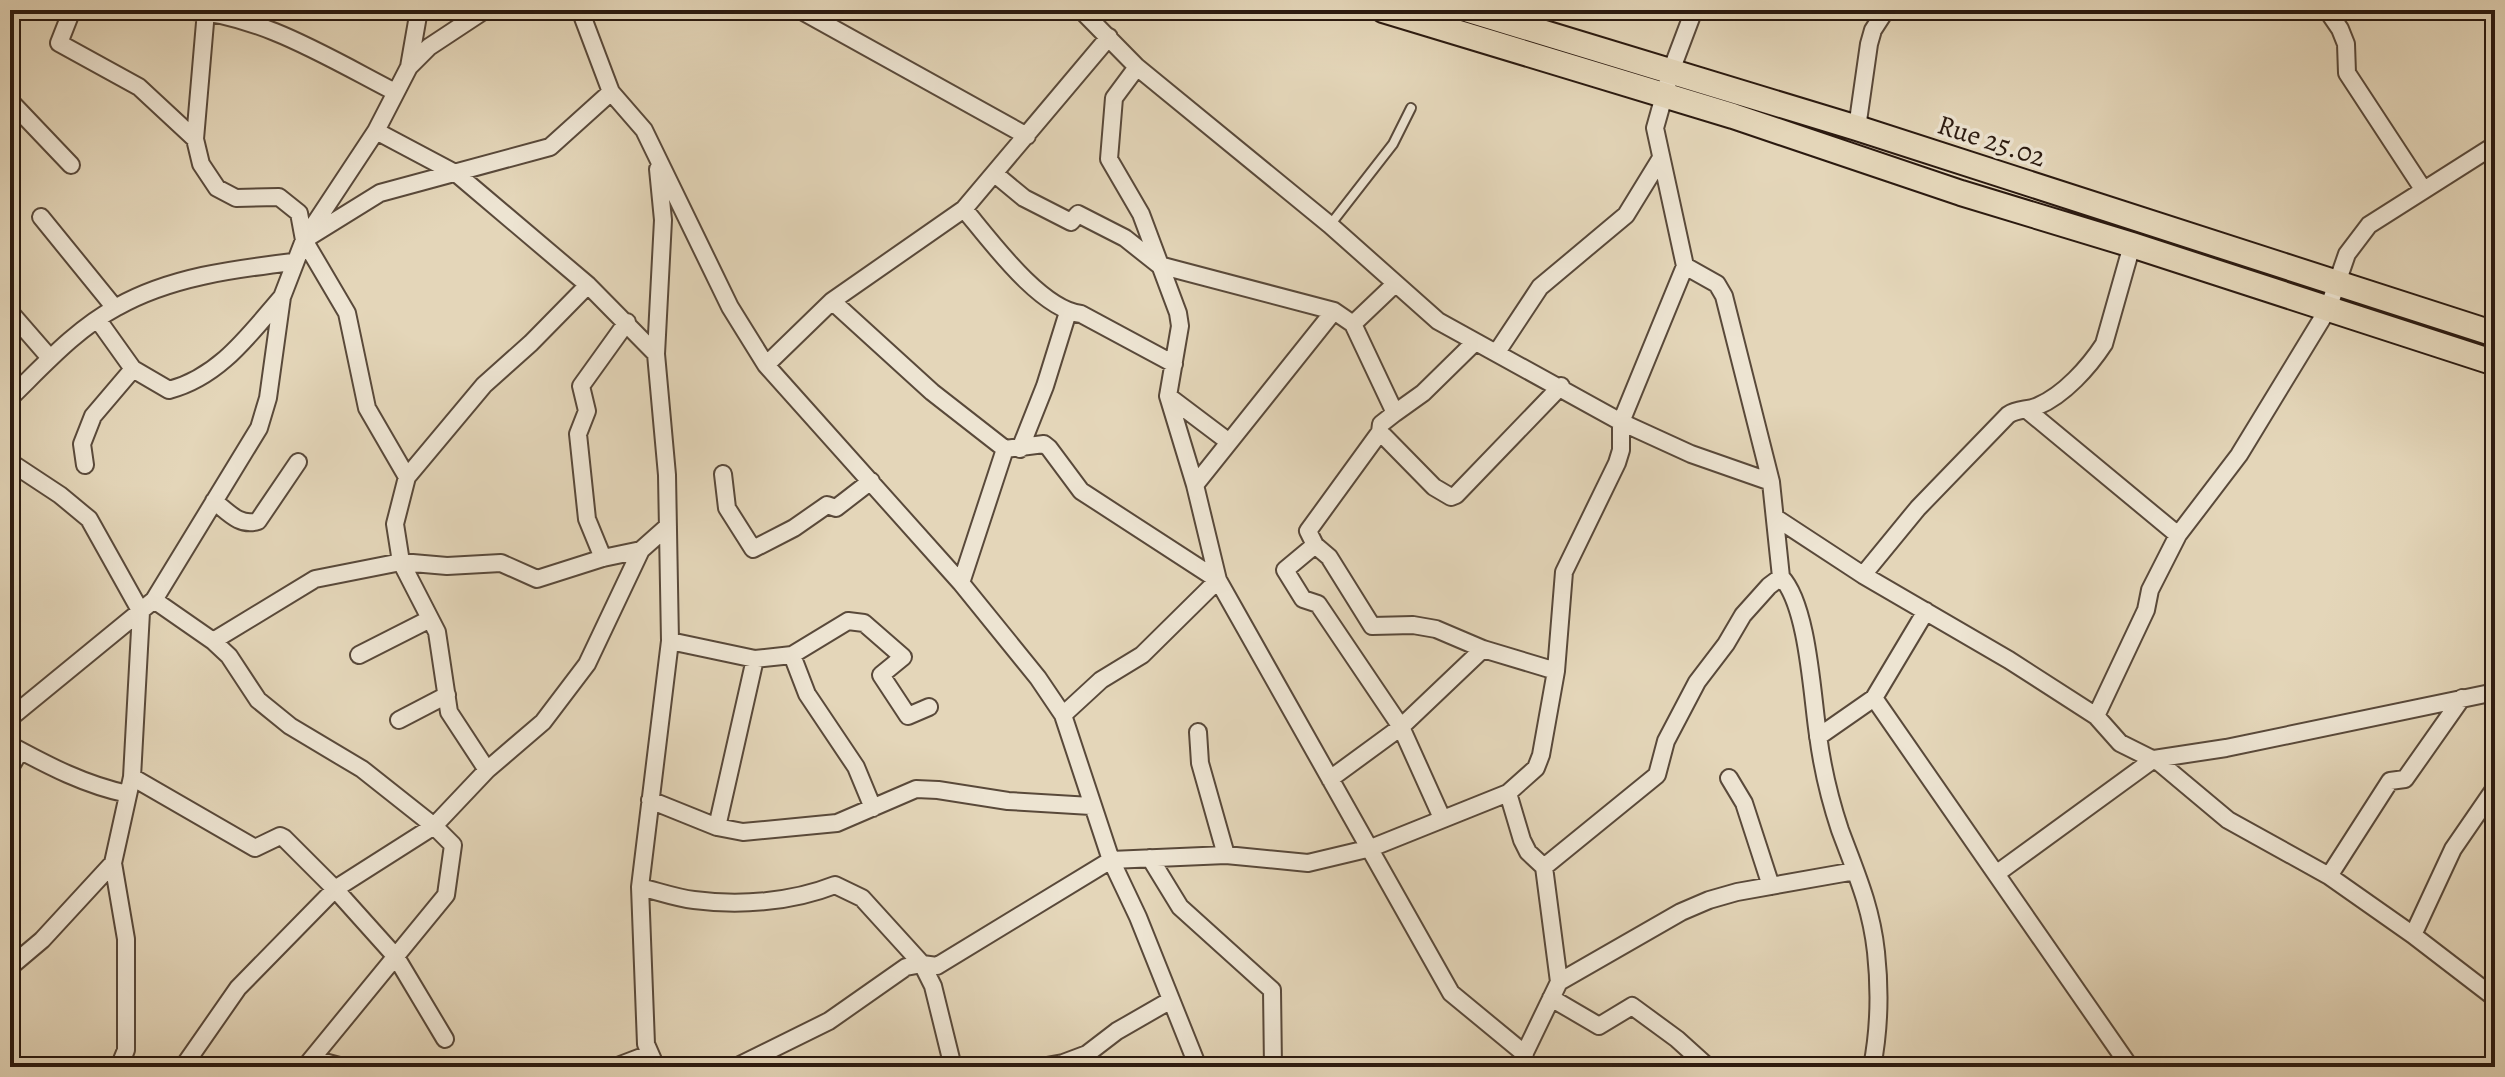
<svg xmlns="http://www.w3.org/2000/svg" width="2505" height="1077" viewBox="0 0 2505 1077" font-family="Alegreya,serif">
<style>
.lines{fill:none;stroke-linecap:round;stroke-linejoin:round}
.service-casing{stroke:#59493a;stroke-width:12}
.minor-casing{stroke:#59493a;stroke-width:20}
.primary-casing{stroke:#2b1a10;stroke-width:28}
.service{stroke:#ede4d2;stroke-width:8}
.minor{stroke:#ede4d2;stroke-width:16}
.primary{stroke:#e4d6b9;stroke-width:24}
.labels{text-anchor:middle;stroke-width:7;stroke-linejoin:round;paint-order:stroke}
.street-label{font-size:28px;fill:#2b1a10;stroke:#ede4d2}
</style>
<rect width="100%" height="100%" fill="#e4d6b9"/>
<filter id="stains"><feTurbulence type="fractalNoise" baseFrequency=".0025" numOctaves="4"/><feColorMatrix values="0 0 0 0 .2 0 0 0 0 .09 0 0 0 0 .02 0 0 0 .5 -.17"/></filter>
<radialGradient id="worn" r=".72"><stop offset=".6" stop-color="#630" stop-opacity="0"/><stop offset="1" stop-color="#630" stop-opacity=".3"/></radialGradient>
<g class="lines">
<g class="service-casing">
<path id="service" d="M 1330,225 L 1393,144 L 1411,108"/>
</g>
<g class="minor-casing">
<path id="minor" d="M 72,10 L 59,43 L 139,87 L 195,139
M 181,10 C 258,13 327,57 395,92
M 580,10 L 611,92 L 644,130 L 730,307 L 766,365 L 961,583 L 1038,678 L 1063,715 L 1111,860 L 1138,917 L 1198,1067
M 800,10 L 1027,136
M 1081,10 L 1137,67 L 1330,225 L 1438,321 L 1621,422 L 1691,454 L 1771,482
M 1694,10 L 1671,71 L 1655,128 L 1685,266 L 1717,284 L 1724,296 L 1771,482 L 1781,577 C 1808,605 1812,696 1818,735 C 1822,766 1830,800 1840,830 C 1856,873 1871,906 1876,952 C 1880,989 1879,1031 1872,1067
M 2327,10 L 2340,29 L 2346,44 L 2347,73 L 2423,189
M 206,11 L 195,139 L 201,164 L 217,188 L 236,198 L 279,197 L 299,213 L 304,240 L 347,313 L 367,408 L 407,477
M 409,67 L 419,10
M 1137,67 L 1114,98 L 1109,159 L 1141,214 L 1178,313 L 1180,326 L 1168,396 L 1195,485 L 1218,580 L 1451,993 L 1525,1054
M 10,101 L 71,165
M 1857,128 L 1869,44 L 1873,30 L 1886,10
M 376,131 L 457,174 L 588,285 L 656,354
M 995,174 L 1024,198 L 1071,222 L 1078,214 L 1125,238 L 1159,265 L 1334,311 L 1353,324 L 1395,413 L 1381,424 L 1380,432 L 1308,531 L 1315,545 L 1329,557 L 1372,626 L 1413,625 L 1436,629 L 1483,649 L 1556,671
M 964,209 C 990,240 1040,309 1081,314 L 1174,364
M 41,217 L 115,308
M 309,237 L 380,193 L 550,147 L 611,92
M 832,301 L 932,392 L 1005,449 L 1044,444 L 1049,448 L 1081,491 L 1218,580 L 1142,655 L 1101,680 L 1063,715
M 10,312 L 50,358
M 98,320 L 133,369 L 169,390 C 219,377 249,335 281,298
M 1353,324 L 1395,284
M 1497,352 L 1540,287 L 1626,215 L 1661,158
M 766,365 L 832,301 L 964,209 L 1109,37
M 1168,396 L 1229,442
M 10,398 C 43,366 76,329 117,307 C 170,277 234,269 293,262
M 2027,410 L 2178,535
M 1395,413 L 1423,393 L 1475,342
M 1380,432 L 1434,487 L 1451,497 L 1456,495 L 1561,386
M 1020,449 L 1045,386 L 1068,312
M 10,462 L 60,495 L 89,519 L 141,612 L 132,777 L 113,863 L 126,939 L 126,1050 L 119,1067
M 85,465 L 82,444 L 93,416 L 133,369
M 723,474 L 727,508 L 753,549 L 794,528 L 827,505 L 836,508 L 871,481
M 1195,485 L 1334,311
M 214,501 C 228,512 240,527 258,521 L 298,462
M 1776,518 L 1863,575 L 2009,660 L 2096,716 L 2120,743 L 2160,763 L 2228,820 L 2329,876 L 2413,935 L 2495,998
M 1315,545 L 1285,570 L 1303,599 L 1318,604 L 1401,727 L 1442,818
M 603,558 L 587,519 L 578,434 L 587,411 L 581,386 L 627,322
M 1863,575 L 1918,508 L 2008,415 C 2018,408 2027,411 2038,406 C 2064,395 2089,367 2104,344 L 2132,245
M 961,583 L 1005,449
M 154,600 L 213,641 L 315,579 L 401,562 L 395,524 L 407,477 L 484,385 L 531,343 L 588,285
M 213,641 L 229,656 L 258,700 L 290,726 L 362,769 L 434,826 L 453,845 L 446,895 L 305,1067
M 670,641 L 755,659 L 792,655 L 848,621 L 864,623 L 903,657 L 881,675 L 908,716 L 929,707
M 359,655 L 430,619
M 792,655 L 807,694 L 856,767 L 873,808
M 1874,698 L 2130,1067
M 2096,716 L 2146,610 L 2150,590 L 2178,535 L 2239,455 L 2328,309 L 2347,254 L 2369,225 L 2495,145
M 10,718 L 154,600 L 259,428 L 268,398 L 282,297 L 304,240 L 376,131 L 409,67 L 429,47 L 485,10
M 399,720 L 447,695
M 1198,732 L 1200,763 L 1226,855
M 1818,737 L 1874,698 L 1926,611
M 10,745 C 49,766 85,785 128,794
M 10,768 L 20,751
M 487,770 L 449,712 L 437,632 L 401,562 L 447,566 L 501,563 L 537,579 L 603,558 L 641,550
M 132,777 L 255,848 L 280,836 L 284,838 L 335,889 L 396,957 L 445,1039
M 1729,778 L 1744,803 L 1771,886
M 1330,779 L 1401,727 L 1483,649
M 1508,793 L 1522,840 L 1528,852 L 1544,867 L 1559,982
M 650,800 L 717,827 L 743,832 L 837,823 L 916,789 L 938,790 L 1008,801 L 1091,806
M 717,827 L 755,659
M 1150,858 L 1180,907 L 1272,990 L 1273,1067
M 1544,867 L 1657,775 L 1666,741 L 1697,682 L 1726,644 L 1743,615 L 1769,586 L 1781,577
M 1996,874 L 2154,759 L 2226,748 L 2495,692
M 2329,876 L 2390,781 L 2405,779 L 2462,698
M 640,887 C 657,891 676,898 694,900 C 740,906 792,902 835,885 L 862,898 L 922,964 L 933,986 L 953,1067
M 2413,935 L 2453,849 L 2495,788
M 10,967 L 42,940 L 113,863
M 1551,998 L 1599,1026 L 1632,1006 L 1677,1039 L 1708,1067
M 313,1059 L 343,1067
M 183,1067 L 238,988 L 335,889 L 434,826 L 487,770 L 543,722 L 587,664 L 641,550 L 668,526
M 615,1067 L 649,1054
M 656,1067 L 646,1044 L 640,887 L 670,641 L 667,475 L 656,354 L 663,220 L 658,169
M 736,1067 L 829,1021 L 906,967 L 922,964 L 937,966 L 1111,860 L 1226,855 L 1308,863 L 1371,848 L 1508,793 L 1536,768 L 1541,755 L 1556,671 L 1564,572 L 1617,463 L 1621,450 L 1621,422 L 1685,266
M 1041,1067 L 1063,1063 L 1087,1054 L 1117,1031 L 1171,1000
M 1518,1067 L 1559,982 L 1681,912 L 1709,900 L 1737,892 L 1855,871"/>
</g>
<g class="primary-casing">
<path id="primary" d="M 1383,10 L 1733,116 L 1961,193 L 2132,245 L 2495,363
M 1469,10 L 1857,128 L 2495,334"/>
</g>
<use href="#service" class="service"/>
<use href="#minor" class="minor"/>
<use href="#primary" class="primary"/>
</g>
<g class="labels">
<g class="street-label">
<text transform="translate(1992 140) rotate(18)" y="10">Rue 25.02</text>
</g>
</g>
<rect width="2505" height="1077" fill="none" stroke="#e4d6b9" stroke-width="40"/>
<rect x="12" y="12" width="2481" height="1053" fill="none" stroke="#2b1a10" stroke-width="4"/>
<rect x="20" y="20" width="2465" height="1037" fill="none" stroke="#2b1a10" stroke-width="2"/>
<rect width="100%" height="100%" filter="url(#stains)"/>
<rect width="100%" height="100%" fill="url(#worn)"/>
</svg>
